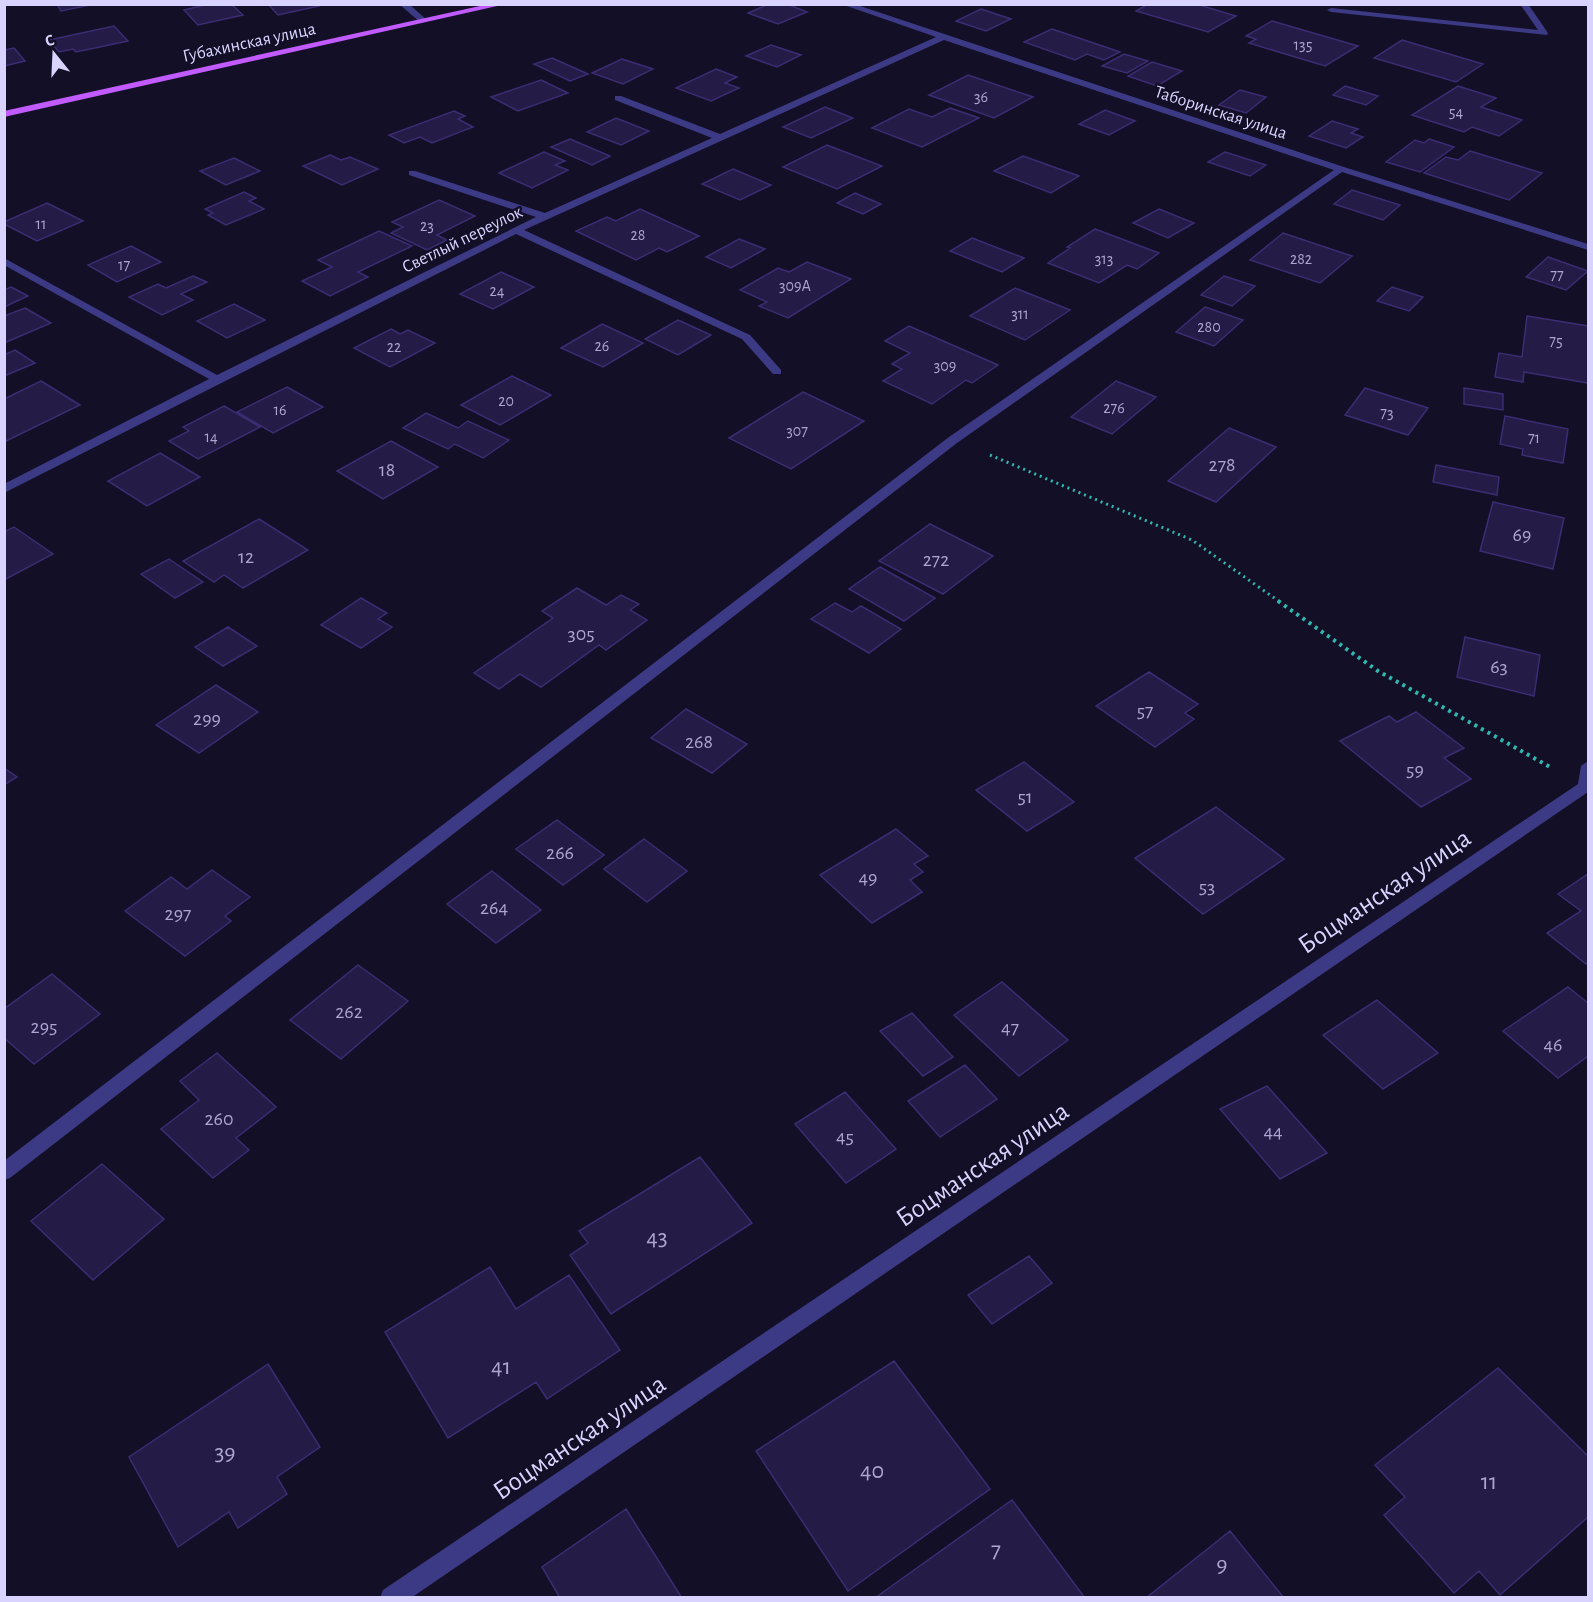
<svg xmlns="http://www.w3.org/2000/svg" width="1593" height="1602" viewBox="0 0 1593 1602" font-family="'Alegreya Sans',sans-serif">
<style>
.building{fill:#241b47;stroke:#3b2d73;stroke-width:1.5}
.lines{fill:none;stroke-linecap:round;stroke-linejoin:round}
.path-far1{stroke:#2fb8b0;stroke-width:3;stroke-dasharray:2 4;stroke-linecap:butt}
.path{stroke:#2fb8b0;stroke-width:4;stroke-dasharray:3 4.5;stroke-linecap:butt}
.minor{fill:#3d3a85;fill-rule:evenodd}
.major{fill:#c25bff;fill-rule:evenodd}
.labels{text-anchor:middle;stroke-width:5;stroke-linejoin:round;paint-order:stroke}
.far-number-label{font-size:16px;fill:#aca6d1}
.far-street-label{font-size:18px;fill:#d9d4ff;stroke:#130f26}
.number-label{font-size:20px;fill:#aca6d1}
.near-number-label{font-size:24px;fill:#aca6d1}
.near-street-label{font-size:27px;fill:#d9d4ff;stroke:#130f26}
</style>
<rect width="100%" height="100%" fill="#130f26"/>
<path class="building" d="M 57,4 L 95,4 L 61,11 Z
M 209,4 L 231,4 L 243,15 L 198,25 L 184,10 Z
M 268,4 L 317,4 L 319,6 L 278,15 Z
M 769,4 L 787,4 L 807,12 L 778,24 L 748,13 Z
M 1148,4 L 1196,4 L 1236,16 L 1208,32 L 1136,11 Z
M 981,9 L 1011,19 L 986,31 L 956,21 Z
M 1272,21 L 1358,46 L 1325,66 L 1249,43 L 1256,39 L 1246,36 Z
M 114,26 L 128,41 L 76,52 L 73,49 L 59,52 L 49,40 Z
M 1052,29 L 1120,52 L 1104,60 L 1087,54 L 1075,60 L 1024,42 Z
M 1402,40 L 1483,64 L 1456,82 L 1374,58 Z
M 771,45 L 801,55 L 777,67 L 746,56 Z
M 14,48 L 25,61 L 4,66 L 4,50 Z
M 1124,54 L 1148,61 L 1127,73 L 1102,66 Z
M 552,58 L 588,74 L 570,81 L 534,64 Z
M 622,59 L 653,69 L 623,84 L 592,73 Z
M 1152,62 L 1182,71 L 1157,86 L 1128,76 Z
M 716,69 L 737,77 L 725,83 L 739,88 L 711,101 L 676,88 Z
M 968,75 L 1033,97 L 994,118 L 929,95 Z
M 541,80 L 568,93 L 518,111 L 491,97 Z
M 1345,86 L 1378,96 L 1366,105 L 1333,95 Z
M 1458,86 L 1496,98 L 1481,107 L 1522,120 L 1499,136 L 1472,127 L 1464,132 L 1412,115 Z
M 1240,90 L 1266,97 L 1246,113 L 1219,105 Z
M 825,107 L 853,118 L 811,138 L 783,127 Z
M 950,108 L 979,118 L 922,147 L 872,128 L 909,109 L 932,117 Z
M 1105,110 L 1135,121 L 1109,135 L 1079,124 Z
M 454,111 L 465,116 L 458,119 L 473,127 L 432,143 L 420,137 L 404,143 L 389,135 Z
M 616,118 L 649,131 L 621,145 L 587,132 Z
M 1332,121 L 1358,129 L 1351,133 L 1363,137 L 1346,148 L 1309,136 Z
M 570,139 L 610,156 L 592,165 L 551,147 Z
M 1429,139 L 1454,147 L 1420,172 L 1386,162 L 1415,140 L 1424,143 Z
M 827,145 L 882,166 L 837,189 L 783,167 Z
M 1470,151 L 1542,173 L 1509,200 L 1424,173 L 1446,157 L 1458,160 Z
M 544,152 L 565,161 L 555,165 L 568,170 L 532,188 L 499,173 Z
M 1225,152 L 1266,165 L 1250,176 L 1208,162 Z
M 330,155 L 341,160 L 350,157 L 378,169 L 342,185 L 303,166 Z
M 1023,156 L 1079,176 L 1051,193 L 994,171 Z
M 234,158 L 260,171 L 226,185 L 200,171 Z
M 733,169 L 771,185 L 740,200 L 702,184 Z
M 1352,190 L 1400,205 L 1383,220 L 1334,204 Z
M 244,192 L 256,198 L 249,201 L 264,209 L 226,225 L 208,215 L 213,213 L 205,209 Z
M 855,193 L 881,204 L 863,214 L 837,203 Z
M 439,200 L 475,216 L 437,235 L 447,240 L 427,250 L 391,233 L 403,227 L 392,222 Z
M 47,203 L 83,221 L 37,241 L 4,224 L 4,222 Z
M 640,209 L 699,236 L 667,252 L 659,248 L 636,260 L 576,231 L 607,217 L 616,221 Z
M 1159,209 L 1194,223 L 1168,238 L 1133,223 Z
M 1095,229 L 1159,253 L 1137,269 L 1127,265 L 1099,283 L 1048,263 L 1070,248 L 1067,247 Z
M 379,231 L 412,246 L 358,272 L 368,277 L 330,296 L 302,281 L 332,267 L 318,260 Z
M 1283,233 L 1352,256 L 1320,283 L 1250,260 Z
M 972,238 L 1024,258 L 1002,272 L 950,251 Z
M 739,239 L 765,249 L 731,268 L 706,257 Z
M 131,246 L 161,262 L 117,282 L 88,265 Z
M 1548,257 L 1588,271 L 1566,290 L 1526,277 Z
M 807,262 L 851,279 L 788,318 L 759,306 L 767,302 L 740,290 L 778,268 L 789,272 Z
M 501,272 L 534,287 L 493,309 L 460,294 Z
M 193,276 L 207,282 L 181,294 L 193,300 L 162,315 L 129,297 L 158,284 L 166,288 Z
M 1224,276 L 1255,286 L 1232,306 L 1201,295 Z
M 11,287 L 28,296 L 4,307 L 4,290 Z
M 1392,287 L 1423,297 L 1409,311 L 1377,301 Z
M 1015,288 L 1070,310 L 1025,340 L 970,316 Z
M 234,304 L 265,320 L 227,338 L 197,321 Z
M 1205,307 L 1243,320 L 1214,346 L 1176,332 Z
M 25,308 L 51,323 L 4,343 L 4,316 Z
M 1527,316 L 1588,326 L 1588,383 L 1524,372 L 1523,382 L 1495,377 L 1499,353 L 1522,357 Z
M 678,320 L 711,335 L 678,355 L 645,339 Z
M 602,324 L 643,343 L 603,367 L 561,348 Z
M 909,326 L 998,365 L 972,383 L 966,380 L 932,404 L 883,381 L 902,369 L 892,364 L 910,353 L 885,341 Z
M 391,329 L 400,334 L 408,330 L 435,343 L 390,367 L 354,348 Z
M 15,350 L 35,363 L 4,376 L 4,355 Z
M 512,376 L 551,395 L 500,425 L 461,405 Z
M 41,381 L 80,405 L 4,442 L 4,399 Z
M 1116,381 L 1156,397 L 1112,434 L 1071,417 Z
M 287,387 L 323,407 L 273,433 L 237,412 Z
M 1365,388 L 1428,408 L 1408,435 L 1345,415 Z
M 1464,388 L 1503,394 L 1503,410 L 1464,404 Z
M 803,392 L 864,421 L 791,469 L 729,438 Z
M 224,406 L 260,427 L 198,459 L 169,441 L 189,431 L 183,427 Z
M 426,413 L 458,428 L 468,421 L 509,440 L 483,458 L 455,444 L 448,449 L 403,428 Z
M 1505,416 L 1568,429 L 1563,463 L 1522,455 L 1523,449 L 1500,444 Z
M 1229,428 L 1276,447 L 1216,502 L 1168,481 Z
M 391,441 L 438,467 L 383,499 L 337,471 Z
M 160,453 L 200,477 L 147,506 L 108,481 Z
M 1436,465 L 1499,477 L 1497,495 L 1433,482 Z
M 1493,502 L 1564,518 L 1553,569 L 1480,551 Z
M 259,519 L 308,550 L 243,588 L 224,575 L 214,582 L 183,561 Z
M 930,524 L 993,556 L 943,594 L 879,561 Z
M 14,527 L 53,554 L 4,580 L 4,532 Z
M 169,559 L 203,582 L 175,598 L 141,574 Z
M 880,567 L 935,598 L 904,621 L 849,589 Z
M 577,588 L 606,605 L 621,595 L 639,604 L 630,610 L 647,620 L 606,650 L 599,645 L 541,687 L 520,674 L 499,689 L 474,673 L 553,618 L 542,611 Z
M 361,598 L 387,613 L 378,619 L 392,627 L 361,648 L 321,625 Z
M 835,603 L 852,612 L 861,606 L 901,629 L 869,653 L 811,619 Z
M 228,627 L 257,646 L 223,666 L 195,647 Z
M 1465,637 L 1540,655 L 1534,696 L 1457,677 Z
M 1149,672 L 1198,704 L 1185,713 L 1194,719 L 1155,747 L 1096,706 Z
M 216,685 L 258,712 L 199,753 L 156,725 Z
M 686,709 L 747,744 L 712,773 L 651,738 Z
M 1416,712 L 1464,748 L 1444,758 L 1471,779 L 1421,807 L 1340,741 L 1389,716 L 1397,722 Z
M 1024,762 L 1074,802 L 1027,831 L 976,790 Z
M 4,768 L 17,777 L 4,785 Z
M 1216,807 L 1284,859 L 1203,914 L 1135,858 Z
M 557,820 L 604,855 L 563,885 L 516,849 Z
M 896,829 L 928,856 L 914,864 L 923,872 L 910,880 L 922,892 L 872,923 L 820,875 Z
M 644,839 L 687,871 L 647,902 L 604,869 Z
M 212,870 L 250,897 L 225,916 L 231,921 L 185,956 L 125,911 L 171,877 L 187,889 Z
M 492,871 L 541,910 L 496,943 L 447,904 Z
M 1588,874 L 1588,962 L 1586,964 L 1547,933 L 1581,911 L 1558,894 Z
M 358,965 L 408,1001 L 341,1059 L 290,1020 Z
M 52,974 L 100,1014 L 34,1064 L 4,1038 L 4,1009 Z
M 1002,982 L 1068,1040 L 1019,1076 L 954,1015 Z
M 1568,987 L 1588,1003 L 1588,1056 L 1558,1078 L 1503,1031 Z
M 1377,1000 L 1438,1053 L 1383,1089 L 1323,1035 Z
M 912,1013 L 953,1057 L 923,1076 L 880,1031 Z
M 217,1053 L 276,1107 L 236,1138 L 249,1150 L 213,1178 L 161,1129 L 199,1100 L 180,1081 Z
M 965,1065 L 997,1099 L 940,1137 L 908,1101 Z
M 1267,1086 L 1327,1153 L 1280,1179 L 1220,1109 Z
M 845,1092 L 896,1149 L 846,1183 L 795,1124 Z
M 700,1157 L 752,1223 L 611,1314 L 570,1255 L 588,1243 L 579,1231 Z
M 102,1164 L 164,1219 L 93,1280 L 31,1221 Z
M 1029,1256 L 1052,1283 L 992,1324 L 968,1295 Z
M 490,1267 L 516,1309 L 569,1275 L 620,1350 L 547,1399 L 536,1382 L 448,1438 L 385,1332 Z
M 894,1361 L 990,1489 L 848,1591 L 756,1451 Z
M 268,1364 L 320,1447 L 277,1477 L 287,1494 L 238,1528 L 229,1512 L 178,1547 L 129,1457 Z
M 1498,1368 L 1588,1456 L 1588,1517 L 1500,1595 L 1479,1571 L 1454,1593 L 1384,1515 L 1405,1497 L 1375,1465 Z
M 1012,1500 L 1085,1598 L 875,1598 Z
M 626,1509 L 682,1598 L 560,1598 L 542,1567 Z
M 1230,1531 L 1284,1598 L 1146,1598 Z"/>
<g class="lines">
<path class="path-far1" d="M 990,455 L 1192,540 L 1280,602"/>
<path class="path" d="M 1278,601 L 1378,671 L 1550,767"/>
<path class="minor" d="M 399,4 L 409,4 L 428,21 L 421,23 Z
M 841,4 L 854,4 L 1344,167 L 1588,244 L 1588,250 L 1342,172 L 957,443 L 10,1178 L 4,1180 L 4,1161 L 949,437 L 1334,170 L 944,40 L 524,230 L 750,335 L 781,370 L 781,374 L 773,374 L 742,339 L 516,234 L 4,493 L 4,484 L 209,379 L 4,265 L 4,258 L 217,375 L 536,217 L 409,175 L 409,171 L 415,171 L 545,213 L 712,138 L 615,100 L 615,96 L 621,96 L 720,134 L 936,37 Z
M 1520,4 L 1528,4 L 1548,33 L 1547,35 L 1331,12 L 1327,10 L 1331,8 L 1538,30 Z
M 1588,761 L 1588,792 L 411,1598 L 380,1598 L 383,1590 L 1578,784 L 1581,766 Z"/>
<path class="major" d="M 489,4 L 506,4 L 4,117 L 4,111 Z"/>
</g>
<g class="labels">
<g class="far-number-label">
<text x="1303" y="50">135</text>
<text x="981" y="102">36</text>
<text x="1456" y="117">54</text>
<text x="41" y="229">11</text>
<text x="427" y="231">23</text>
<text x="638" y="240">28</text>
<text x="1104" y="264">313</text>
<text x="1301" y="264">282</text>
<text x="124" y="270">17</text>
<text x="1557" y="280">77</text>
<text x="795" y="291">309А</text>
<text x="497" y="296">24</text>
<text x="1020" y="319">311</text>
<text x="1209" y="332">280</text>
<text x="1556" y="346">75</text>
<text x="602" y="351">26</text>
<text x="394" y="352">22</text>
<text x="945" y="371">309</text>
<text x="506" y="406">20</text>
<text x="1114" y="413">276</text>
<text x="280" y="415">16</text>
<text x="1387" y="418">73</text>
<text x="797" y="436">307</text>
<text x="211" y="442">14</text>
<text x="1534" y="443">71</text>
</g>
<g class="far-street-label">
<text transform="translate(249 42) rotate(-12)" y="6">Губахинская улица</text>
<text transform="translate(1221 112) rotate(18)" y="6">Таборинская улица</text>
<text transform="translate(462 239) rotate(-26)" y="6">Светлый переулок</text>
</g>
<g class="number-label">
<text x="1222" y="471">278</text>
<text x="387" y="476">18</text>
<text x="1522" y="541">69</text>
<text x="246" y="563">12</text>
<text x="936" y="566">272</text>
<text x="581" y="640">305</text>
<text x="1499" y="673">63</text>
<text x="1145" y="717">57</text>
<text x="207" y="725">299</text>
<text x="699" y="748">268</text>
<text x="1415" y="776">59</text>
<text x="1025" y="803">51</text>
<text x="560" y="859">266</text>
<text x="868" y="884">49</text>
<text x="1207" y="893">53</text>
<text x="494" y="914">264</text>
<text x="178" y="920">297</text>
<text x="349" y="1018">262</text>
<text x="44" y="1033">295</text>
<text x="1010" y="1034">47</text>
<text x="1553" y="1051">46</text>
<text x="219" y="1125">260</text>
<text x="1273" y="1138">44</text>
<text x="845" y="1143">45</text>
</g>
<g class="near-number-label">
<text x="657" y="1245">43</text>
<text x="501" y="1374">41</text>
<text x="225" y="1460">39</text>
<text x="872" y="1478">40</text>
<text x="1489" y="1489">11</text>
<text x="996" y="1557">7</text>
<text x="1222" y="1572">9</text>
</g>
<g class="near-street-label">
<text transform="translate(1384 891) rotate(-34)" y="9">Боцманская улица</text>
<text transform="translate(982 1164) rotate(-34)" y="9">Боцманская улица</text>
<text transform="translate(579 1437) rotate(-34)" y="9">Боцманская улица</text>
</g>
</g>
<rect width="1593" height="1602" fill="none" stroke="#d9d4ff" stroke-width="12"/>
<g transform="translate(54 54) rotate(342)" stroke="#130f26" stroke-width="4.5" paint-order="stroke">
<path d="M0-4.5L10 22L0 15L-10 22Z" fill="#d9d4ff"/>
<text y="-9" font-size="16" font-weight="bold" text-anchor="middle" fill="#d9d4ff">С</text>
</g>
</svg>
